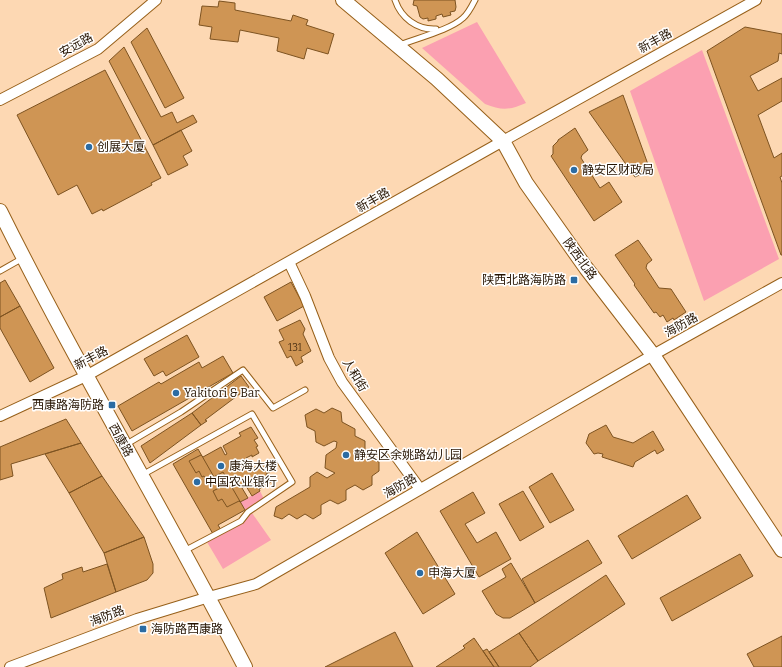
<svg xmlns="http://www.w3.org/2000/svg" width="782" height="667" viewBox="0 0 782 667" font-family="Bitter,'Noto Sans SC',serif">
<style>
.green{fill:#fba0b1}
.building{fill:#cf9554;stroke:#7d5321}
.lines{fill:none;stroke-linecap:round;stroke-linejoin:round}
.lane-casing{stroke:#97601a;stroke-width:7}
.street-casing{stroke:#97601a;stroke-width:12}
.secondary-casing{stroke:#97601a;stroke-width:16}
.lane{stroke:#fff;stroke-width:5}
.street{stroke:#fff;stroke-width:10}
.secondary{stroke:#fff;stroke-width:14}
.poi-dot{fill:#2c6ca3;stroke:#fff;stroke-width:1.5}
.labels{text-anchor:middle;stroke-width:3;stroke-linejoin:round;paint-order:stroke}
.number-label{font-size:10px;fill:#503416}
.street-label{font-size:12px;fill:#251301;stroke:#fff}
.poi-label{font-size:12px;fill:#251301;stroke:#fff;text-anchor:start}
</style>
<rect width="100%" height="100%" fill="#fdd8b3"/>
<path class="green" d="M 477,22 L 526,103 C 510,110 502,111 485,104 L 422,48 Z
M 702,50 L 779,259 L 704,301 L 630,91 Z
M 260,491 L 264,499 L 245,510 L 240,502 Z
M 252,513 L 271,540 L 223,569 L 207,542 L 245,521 L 248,516 Z"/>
<path class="building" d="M 414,0 L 455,0 L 456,7 L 455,11 L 450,12 L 451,15 L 443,17 L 442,14 L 436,16 L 436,19 L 428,21 L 428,18 L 423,19 L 420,17 L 417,6 L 413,5 Z
M 219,1 L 235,3 L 235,10 L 291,21 L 293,15 L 308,20 L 306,25 L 334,34 L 328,54 L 307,48 L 304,59 L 277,51 L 279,38 L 240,30 L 238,42 L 210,39 L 212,27 L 199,25 L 202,6 L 218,7 Z
M 745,27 L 782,34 L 782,54 L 779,53 L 778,61 L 750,76 L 758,91 L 782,78 L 782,101 L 758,115 L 774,158 L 782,153 L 782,176 L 780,177 L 782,183 L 782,255 L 781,255 L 707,51 Z
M 147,28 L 184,98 L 165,108 L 131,42 Z
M 124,47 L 161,117 L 172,112 L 177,123 L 193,115 L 197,122 L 153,145 L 109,61 Z
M 105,70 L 161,178 L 151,183 L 152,185 L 103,211 L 102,209 L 92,214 L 77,185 L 58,195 L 17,115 Z
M 623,95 L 650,170 L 635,177 L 589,112 Z
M 575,128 L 588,150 L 582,155 L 581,158 L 600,188 L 609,182 L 622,202 L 594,221 L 551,156 L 553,154 L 553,146 L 558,141 L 558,140 Z
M 181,130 L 192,151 L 183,156 L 188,165 L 168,175 L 153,145 Z
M 638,240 L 652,260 L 647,264 L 646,268 L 659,288 L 671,289 L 686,312 L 674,320 L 673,318 L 667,322 L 663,315 L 660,317 L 656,312 L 654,313 L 634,285 L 635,284 L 615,255 Z
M 5,280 L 20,306 L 0,317 L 0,283 Z
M 291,282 L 304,306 L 277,321 L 264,297 Z
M 20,306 L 54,368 L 30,382 L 0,328 L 0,317 Z
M 300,320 L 305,329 L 303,334 L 311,351 L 301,357 L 303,362 L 296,366 L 291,356 L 287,358 L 279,342 L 284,340 L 279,330 Z
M 187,335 L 199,357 L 166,376 L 163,371 L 154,376 L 144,359 Z
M 223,356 L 233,373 L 132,431 L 118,406 L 159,382 L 161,384 L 199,362 L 202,368 Z
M 241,376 L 249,387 L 205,420 L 207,421 L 201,425 L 192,413 Z
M 332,408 L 341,412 L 342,422 L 355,429 L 355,436 L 365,441 L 365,454 L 379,462 L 379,471 L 372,476 L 372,485 L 363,490 L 355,485 L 346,490 L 346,500 L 338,504 L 330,500 L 321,505 L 321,514 L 313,519 L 305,514 L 297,519 L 289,514 L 282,519 L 274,516 L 276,507 L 310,487 L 310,477 L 317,472 L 327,478 L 335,473 L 325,468 L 326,455 L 336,448 L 337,442 L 334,441 L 324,446 L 316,442 L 315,431 L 307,427 L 305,415 L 316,409 L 324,413 Z
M 192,413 L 201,425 L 150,463 L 141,446 Z
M 66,419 L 81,443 L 11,464 L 13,476 L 0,480 L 0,447 Z
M 606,425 L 613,437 L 633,443 L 653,431 L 664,450 L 657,454 L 655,450 L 635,462 L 633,467 L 602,457 L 603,454 L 598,453 L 594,454 L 586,443 L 589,434 Z
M 251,427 L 258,438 L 254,440 L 258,446 L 256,447 L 259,453 L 252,457 L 252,455 L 246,458 L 252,469 L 264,463 L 270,472 L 266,474 L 271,482 L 259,489 L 260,491 L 252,496 L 246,486 L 242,488 L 248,498 L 240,502 L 239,501 L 227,507 L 222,499 L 218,501 L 213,491 L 225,485 L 219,474 L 214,477 L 215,478 L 208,482 L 204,476 L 202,477 L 199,471 L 196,473 L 189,461 L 201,455 L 203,457 L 221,447 L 225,455 L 227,454 L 223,446 L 241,436 L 239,433 Z
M 81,443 L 102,476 L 69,493 L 45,454 Z
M 198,449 L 214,477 L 223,472 L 245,510 L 218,525 L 221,530 L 213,534 L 173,464 Z
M 552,473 L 574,510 L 550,523 L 529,487 Z
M 102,476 L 144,537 L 104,553 L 69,493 Z
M 523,491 L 544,527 L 520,541 L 499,504 Z
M 473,492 L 485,513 L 465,524 L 477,543 L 496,532 L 511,559 L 479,577 L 440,511 Z
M 687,495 L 701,518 L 632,559 L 618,536 Z
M 417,532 L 455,594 L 423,614 L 385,553 Z
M 144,537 L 153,564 L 153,573 L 147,580 L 116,592 L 104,553 Z
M 588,540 L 602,563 L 535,603 L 522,579 Z
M 740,554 L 753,576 L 672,621 L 660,598 Z
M 511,563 L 535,603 L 510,618 L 503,618 L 496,614 L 482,591 L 506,577 L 502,569 Z
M 107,564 L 116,592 L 51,618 L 44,588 L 63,579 L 62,574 L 82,567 L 83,572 Z
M 606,575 L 625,604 L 538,661 L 519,633 Z
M 395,632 L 413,667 L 325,667 Z
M 519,633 L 538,661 L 530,667 L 499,667 L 489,652 Z
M 782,636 L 782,667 L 754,667 L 747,654 Z
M 474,638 L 494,667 L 436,667 L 465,648 L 463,646 Z
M 487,649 L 499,667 L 494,667 L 483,651 Z"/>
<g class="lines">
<g class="lane-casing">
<path id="lane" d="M 395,0 C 401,18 417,30 436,29
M 400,45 C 417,38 450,30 463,18 C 468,14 472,6 475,0
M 0,271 L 23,258
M 125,445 L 181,412 L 243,370 L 273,408 L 305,390
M 142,475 L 252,414 L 292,482 L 248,512 L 241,521 L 184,551"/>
</g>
<g class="street-casing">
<path id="street" d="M 0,100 L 98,49 L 156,0
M 289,262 L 305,296 L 329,358 L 342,382 L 420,489
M 0,416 L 86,376 L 503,141 L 756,0
M 10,667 L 137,619 L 209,597 L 256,584 L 653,355 L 782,283"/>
</g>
<g class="secondary-casing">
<path id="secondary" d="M 343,0 L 437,79 L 503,141 L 526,183 L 586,268 L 653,355 L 782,550
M 0,211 C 77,366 166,514 245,667"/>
</g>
<use href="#lane" class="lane"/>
<use href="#street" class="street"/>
<use href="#secondary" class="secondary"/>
</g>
<g class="poi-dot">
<circle cx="89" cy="147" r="4"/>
<circle cx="574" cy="170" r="4"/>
<rect x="570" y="276" width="8" height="8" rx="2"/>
<circle cx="176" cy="393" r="4"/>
<rect x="108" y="401" width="8" height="8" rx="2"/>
<circle cx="346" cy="455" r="4"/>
<circle cx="221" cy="466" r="4"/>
<circle cx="197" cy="482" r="4"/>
<circle cx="420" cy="573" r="4"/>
<rect x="139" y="625" width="8" height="8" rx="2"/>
</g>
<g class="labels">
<g class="number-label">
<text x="295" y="351">131</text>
</g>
<g class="street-label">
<text transform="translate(655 41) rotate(-29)" y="4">新丰路</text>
<text transform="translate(76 45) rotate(-29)" y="4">安远路</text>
<text transform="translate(373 200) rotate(-30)" y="4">新丰路</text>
<text transform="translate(580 259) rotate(54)" y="4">陕西北路</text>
<text transform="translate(681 325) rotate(-29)" y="4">海防路</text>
<text transform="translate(91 358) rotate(-28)" y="4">新丰路</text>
<text transform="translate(355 375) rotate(59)" y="4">人和街</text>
<text transform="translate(121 440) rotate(61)" y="4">西康路</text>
<text transform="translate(400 486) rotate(-30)" y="4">海防路</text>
<text transform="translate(107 616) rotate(-21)" y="4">海防路</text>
</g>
<g class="poi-label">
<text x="97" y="151">创展大厦</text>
<text x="582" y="174">静安区财政局</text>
<text x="566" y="284" text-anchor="end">陕西北路海防路</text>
<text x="184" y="397">Yakitori &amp; Bar</text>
<text x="104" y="409" text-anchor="end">西康路海防路</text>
<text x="354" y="459">静安区余姚路幼儿园</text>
<text x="229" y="470">康海大楼</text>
<text x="205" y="486">中国农业银行</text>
<text x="428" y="577">申海大厦</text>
<text x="151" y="633">海防路西康路</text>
</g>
</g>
</svg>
